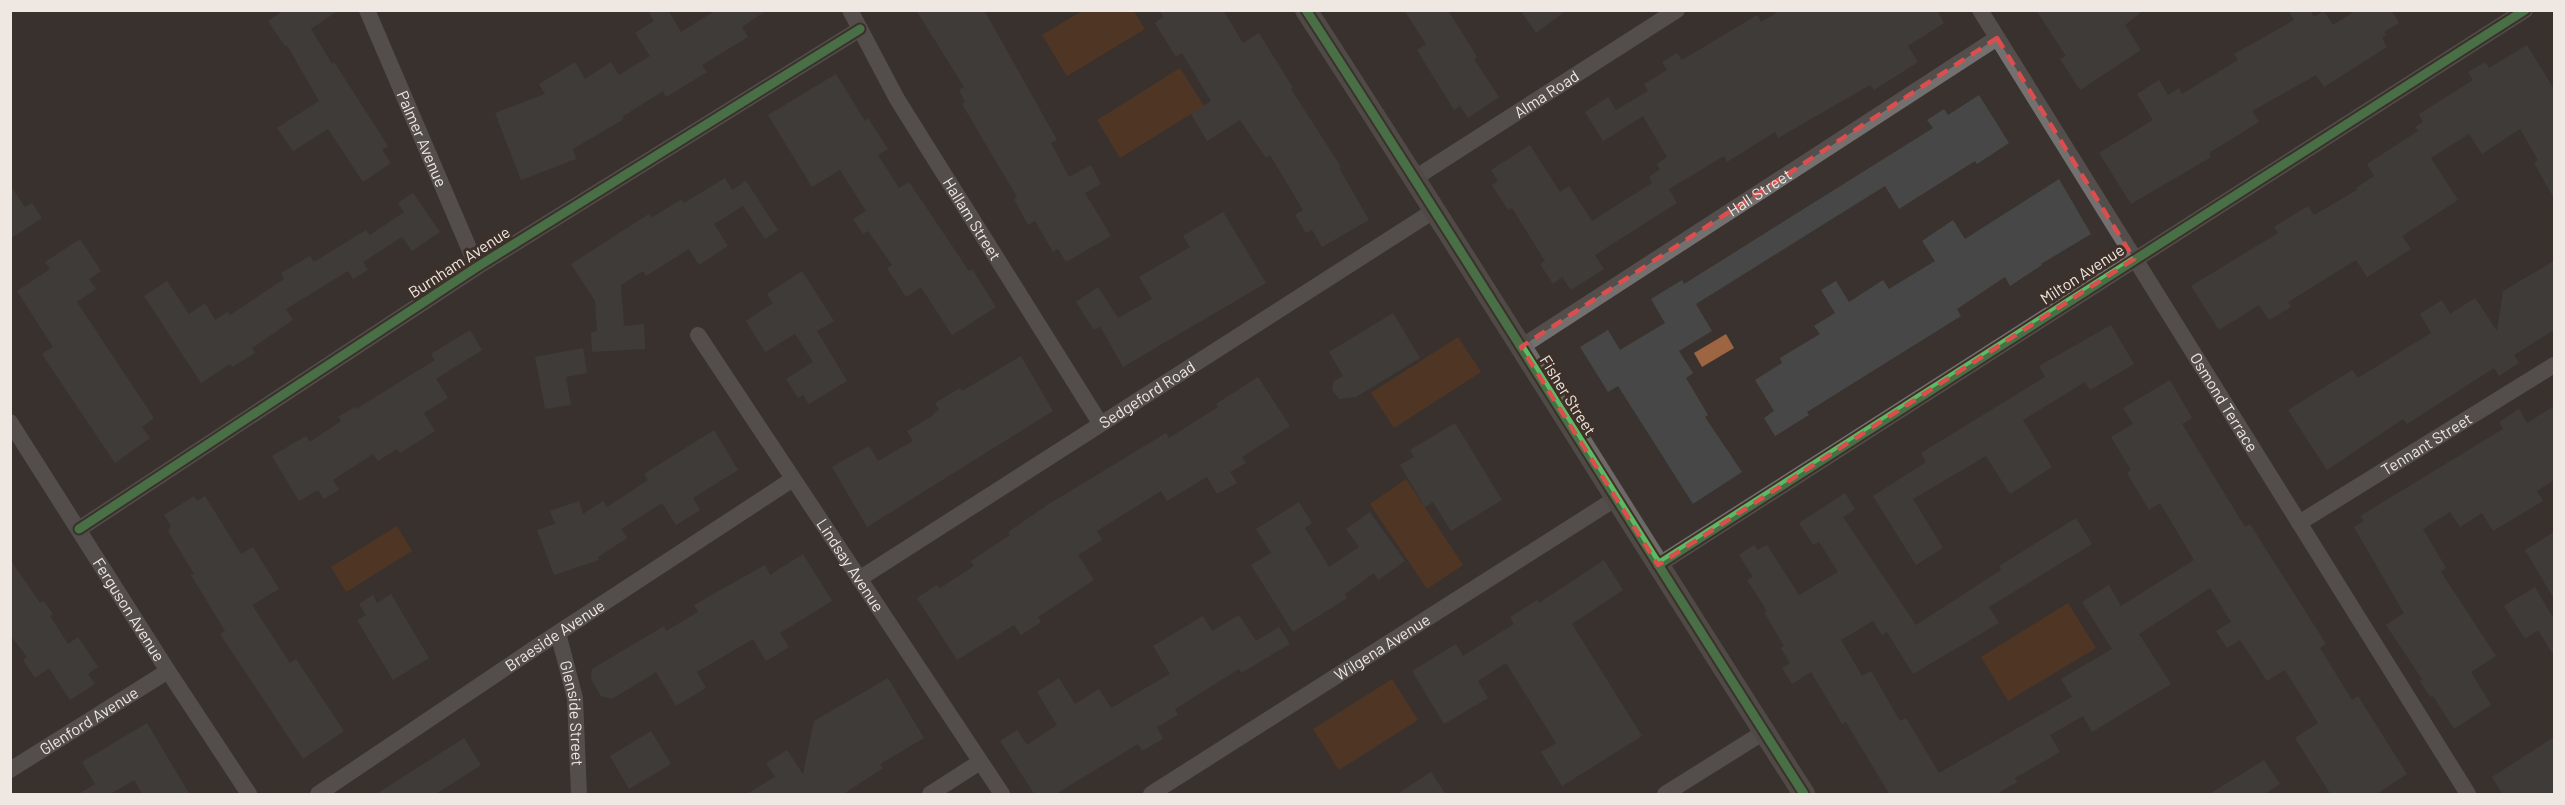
<svg xmlns="http://www.w3.org/2000/svg" width="2565" height="805" viewBox="0 0 2565 805" font-family="Barlow,sans-serif">
<style>
.green{fill:#6c3a17}
.water{fill:#9e6542}
.building{fill:#484748}
.lines{fill:none;stroke-linecap:round;stroke-linejoin:round}
.street{stroke:#73706f;stroke-width:16}
.secondary{stroke:#6d6966;stroke-width:22}
.cycleway-casing{stroke:#3e3129;stroke-width:13}
.cycleway{stroke:#5cba63;stroke-width:9}
.marked{fill:none;stroke:#db4e4d;stroke-width:4.5;stroke-dasharray:12 8;stroke-linejoin:round}
.labels{text-anchor:middle;stroke-width:6;stroke-linejoin:round;paint-order:stroke}
.street-label{font-size:16px;fill:#efe7e2;stroke:#3e3129}
</style>
<rect width="100%" height="100%" fill="#39322e"/>
<path class="green" d="M 1082,11 L 1134,11 L 1145,29 L 1067,76 L 1042,35 Z
M 1180,68 L 1204,106 L 1120,158 L 1097,120 Z
M 1458,337 L 1481,372 L 1394,428 L 1371,393 Z
M 1406,479 L 1463,565 L 1427,589 L 1370,504 Z
M 397,526 L 412,551 L 346,592 L 331,567 Z
M 2068,603 L 2096,648 L 2008,701 L 1981,657 Z
M 1392,679 L 1418,720 L 1339,770 L 1313,729 Z"/>
<path class="water" d="M 1726,334 L 1734,348 L 1702,367 L 1694,353 Z"/>
<path class="building" d="M 284,10 L 339,10 L 311,29 L 332,64 L 334,62 L 388,146 L 382,150 L 391,163 L 363,182 L 328,129 L 293,151 L 277,128 L 319,101 L 287,45 L 285,46 L 268,21 Z
M 648,10 L 668,10 L 681,32 L 716,10 L 767,10 L 742,27 L 748,37 L 702,65 L 707,72 L 666,97 L 663,91 L 622,117 L 624,119 L 573,149 L 576,159 L 521,180 L 495,113 L 545,94 L 539,84 L 575,62 L 585,79 L 611,62 L 619,75 L 650,56 L 635,33 L 654,21 Z
M 916,10 L 984,10 L 1057,140 L 1051,143 L 1069,177 L 1091,165 L 1101,184 L 1085,193 L 1111,236 L 1066,262 L 1058,249 L 1053,252 L 1035,221 L 1028,225 L 1014,199 L 1017,197 L 962,104 L 965,102 L 959,90 L 964,87 Z
M 1159,10 L 1223,10 L 1243,43 L 1259,33 L 1293,88 L 1291,89 L 1341,167 L 1339,168 L 1369,220 L 1322,247 L 1312,230 L 1306,233 L 1295,215 L 1303,210 L 1270,155 L 1266,158 L 1240,120 L 1207,141 L 1191,114 L 1211,101 L 1182,53 L 1176,57 L 1155,23 L 1163,17 Z
M 1404,10 L 1448,10 L 1477,57 L 1474,59 L 1499,97 L 1468,118 L 1460,106 L 1454,110 L 1417,50 L 1426,44 Z
M 1520,10 L 1567,10 L 1536,33 Z
M 1781,10 L 1937,10 L 1944,23 L 1908,46 L 1918,62 L 1874,90 L 1870,85 L 1778,138 L 1775,132 L 1727,162 L 1724,156 L 1669,189 L 1677,203 L 1595,255 L 1604,269 L 1571,290 L 1562,277 L 1553,284 L 1540,264 L 1545,261 L 1512,208 L 1508,210 L 1492,185 L 1498,181 L 1491,170 L 1530,145 L 1560,192 L 1569,186 L 1592,221 L 1652,183 L 1649,177 L 1660,169 L 1657,164 L 1667,157 L 1643,116 L 1603,141 L 1585,112 L 1608,97 L 1616,110 L 1648,91 L 1644,84 L 1667,70 L 1662,62 L 1677,53 L 1682,60 L 1757,15 L 1761,22 Z
M 2036,10 L 2144,10 L 2125,25 L 2141,50 L 2080,90 L 2060,59 L 2066,56 Z
M 2288,10 L 2310,10 L 2314,17 L 2324,11 L 2333,25 L 2356,10 L 2391,10 L 2399,23 L 2384,32 L 2386,35 L 2382,38 L 2387,47 L 2324,87 L 2316,75 L 2252,111 L 2259,122 L 2209,153 L 2211,157 L 2131,204 L 2099,153 L 2153,120 L 2137,94 L 2159,80 L 2168,95 L 2179,88 L 2182,94 L 2238,60 L 2234,54 L 2294,20 Z
M 2527,45 L 2554,89 L 2554,198 L 2534,163 L 2538,160 L 2520,129 L 2482,154 L 2469,134 L 2431,158 L 2458,200 L 2402,236 L 2411,249 L 2367,277 L 2356,260 L 2288,302 L 2291,307 L 2269,320 L 2259,305 L 2219,330 L 2191,286 L 2278,233 L 2274,227 L 2308,206 L 2314,215 L 2357,190 L 2356,188 L 2374,176 L 2367,164 L 2418,131 L 2415,127 L 2423,122 L 2419,114 L 2473,80 L 2468,72 L 2485,62 L 2489,68 Z
M 836,74 L 865,121 L 868,118 L 888,149 L 878,155 L 899,188 L 909,182 L 969,271 L 972,269 L 996,307 L 952,335 L 921,287 L 906,297 L 887,268 L 892,265 L 868,231 L 863,234 L 853,219 L 866,211 L 840,170 L 812,187 L 768,115 Z
M 1979,95 L 2009,143 L 1977,164 L 1975,161 L 1899,209 L 1885,186 L 1696,304 L 1712,331 L 1679,351 L 1693,373 L 1686,378 L 1708,415 L 1705,417 L 1742,472 L 1693,504 L 1618,386 L 1608,392 L 1580,347 L 1608,330 L 1620,350 L 1665,323 L 1651,299 L 1682,280 L 1684,284 L 1933,128 L 1927,120 L 1944,109 L 1948,115 Z
M 725,178 L 732,190 L 746,181 L 778,230 L 765,239 L 743,206 L 714,224 L 728,246 L 699,265 L 689,249 L 646,276 L 643,271 L 621,285 L 624,326 L 644,324 L 645,349 L 592,352 L 591,333 L 597,331 L 595,301 L 571,264 L 649,214 L 651,218 L 682,199 L 684,203 Z
M 2059,179 L 2091,234 L 2041,264 L 2042,265 L 2010,286 L 2005,277 L 1957,309 L 1961,316 L 1807,412 L 1809,415 L 1775,436 L 1764,418 L 1774,411 L 1755,380 L 1782,363 L 1780,358 L 1820,334 L 1814,326 L 1835,313 L 1821,290 L 1836,281 L 1849,302 L 1883,280 L 1889,289 L 1935,261 L 1922,241 L 1953,220 L 1965,239 Z
M 10,185 L 25,207 L 32,203 L 42,218 L 10,239 Z
M 413,193 L 440,232 L 412,251 L 402,237 L 363,262 L 368,270 L 353,279 L 348,271 L 286,309 L 293,320 L 252,348 L 255,353 L 232,367 L 230,364 L 201,383 L 144,296 L 167,281 L 189,314 L 205,303 L 215,320 L 228,312 L 230,315 L 284,279 L 281,273 L 310,256 L 314,262 L 366,230 L 370,235 L 404,212 L 398,203 Z
M 1223,212 L 1266,283 L 1123,367 L 1100,326 L 1094,330 L 1076,302 L 1098,287 L 1118,318 L 1152,299 L 1139,277 L 1190,247 L 1183,236 Z
M 80,239 L 101,271 L 89,279 L 96,289 L 77,302 L 154,418 L 142,427 L 150,438 L 115,463 L 42,354 L 53,347 L 17,291 L 50,269 L 45,262 Z
M 2554,261 L 2554,330 L 2514,355 L 2519,363 L 2499,376 L 2494,368 L 2407,424 L 2403,419 L 2327,470 L 2288,410 L 2352,370 L 2358,378 L 2431,333 L 2420,314 L 2442,300 L 2450,314 L 2475,298 L 2497,331 L 2503,291 Z
M 802,271 L 834,321 L 817,331 L 847,381 L 809,404 L 803,395 L 798,398 L 786,379 L 813,362 L 795,334 L 765,352 L 746,321 L 773,303 L 767,294 Z
M 1393,313 L 1420,358 L 1356,397 L 1339,399 L 1332,390 L 1334,381 L 1343,376 L 1329,352 Z
M 2111,325 L 2134,364 L 2090,390 L 2085,382 L 2023,420 L 2052,467 L 2010,494 L 1986,456 L 1913,499 L 1943,548 L 1916,565 L 1873,496 L 1926,462 L 1921,453 L 2045,377 L 2039,366 Z
M 470,330 L 482,350 L 436,379 L 448,398 L 424,413 L 435,431 L 400,453 L 397,449 L 378,461 L 373,454 L 333,480 L 339,490 L 324,499 L 318,490 L 299,501 L 272,456 L 306,436 L 310,442 L 341,421 L 338,417 L 355,407 L 356,409 L 435,360 L 431,354 Z
M 583,348 L 587,373 L 566,377 L 571,405 L 545,409 L 535,357 Z
M 1021,356 L 1053,411 L 867,527 L 832,467 L 869,446 L 878,461 L 913,441 L 907,431 L 934,415 L 933,414 L 939,410 L 935,403 L 960,388 L 962,391 Z
M 1258,377 L 1290,426 L 1242,457 L 1246,463 L 1230,472 L 1237,483 L 1217,494 L 1207,477 L 1167,501 L 1161,491 L 1097,531 L 1102,540 L 1078,555 L 1094,580 L 1038,617 L 1041,622 L 1021,635 L 1014,625 L 957,660 L 917,598 L 937,585 L 940,588 L 974,566 L 971,561 L 1010,535 L 1008,532 L 1049,504 L 1166,433 L 1169,438 L 1218,407 L 1216,404 Z
M 2170,380 L 2192,418 L 2182,424 L 2245,527 L 2250,524 L 2326,644 L 2320,648 L 2352,700 L 2358,696 L 2407,774 L 2375,795 L 2331,795 L 2295,738 L 2318,723 L 2285,670 L 2267,681 L 2240,640 L 2227,648 L 2216,631 L 2231,622 L 2210,588 L 2139,634 L 2171,684 L 2092,732 L 2083,716 L 2050,735 L 2060,752 L 2015,778 L 2017,782 L 1995,795 L 1890,795 L 1846,722 L 1842,724 L 1811,672 L 1792,684 L 1782,668 L 1790,663 L 1781,648 L 1784,646 L 1764,612 L 1767,611 L 1747,580 L 1753,577 L 1739,555 L 1754,545 L 1758,550 L 1767,545 L 1799,595 L 1838,572 L 1819,542 L 1813,545 L 1799,523 L 1845,493 L 1855,509 L 1843,517 L 1916,625 L 2001,570 L 1999,566 L 2076,518 L 2092,544 L 1989,607 L 1999,623 L 1913,674 L 1887,632 L 1882,635 L 1873,621 L 1841,640 L 1862,676 L 1871,671 L 1900,721 L 1906,718 L 1939,773 L 2072,697 L 2061,679 L 2112,649 L 2082,602 L 2109,585 L 2121,606 L 2194,560 L 2160,503 L 2149,510 L 2127,473 L 2131,470 L 2111,437 L 2133,424 L 2123,408 Z
M 2554,406 L 2554,480 L 2537,491 L 2543,501 L 2493,531 L 2482,513 L 2460,527 L 2450,512 L 2423,529 L 2446,568 L 2441,572 L 2496,656 L 2471,672 L 2491,705 L 2454,729 L 2433,696 L 2430,697 L 2420,681 L 2422,679 L 2386,625 L 2404,613 L 2354,527 L 2364,521 L 2360,516 L 2503,429 L 2499,422 L 2519,409 L 2527,423 Z
M 1455,423 L 1502,500 L 1451,531 L 1433,502 L 1425,507 L 1400,465 L 1414,457 L 1410,450 Z
M 714,430 L 738,470 L 693,498 L 700,510 L 676,525 L 662,503 L 621,529 L 627,538 L 598,557 L 599,560 L 554,575 L 537,530 L 555,524 L 550,511 L 579,501 L 583,514 L 603,501 L 607,507 L 648,480 L 644,474 Z
M 194,496 L 197,501 L 205,496 L 241,554 L 253,547 L 279,589 L 252,605 L 290,663 L 296,659 L 344,731 L 303,759 L 220,634 L 225,631 L 191,575 L 194,574 L 168,531 L 171,526 L 164,515 Z
M 1299,502 L 1312,523 L 1305,528 L 1329,567 L 1359,547 L 1346,529 L 1370,512 L 1405,561 L 1378,580 L 1374,573 L 1345,594 L 1347,598 L 1293,632 L 1251,565 L 1271,553 L 1256,529 Z
M 2554,532 L 2554,599 L 2525,550 Z
M 803,554 L 832,601 L 780,633 L 789,647 L 766,661 L 753,639 L 697,672 L 706,688 L 676,706 L 656,672 L 612,699 L 601,696 L 591,679 L 592,669 L 664,626 L 666,631 L 698,612 L 694,605 L 765,565 L 770,575 Z
M 10,559 L 40,603 L 44,601 L 53,614 L 50,616 L 68,644 L 78,637 L 98,667 L 88,674 L 95,684 L 70,700 L 49,668 L 35,678 L 23,660 L 27,657 L 10,635 Z
M 1604,560 L 1623,590 L 1572,624 L 1642,736 L 1562,786 L 1541,752 L 1556,743 L 1506,663 L 1478,681 L 1488,698 L 1444,724 L 1412,671 L 1456,644 L 1463,656 L 1514,624 L 1510,617 L 1537,600 L 1539,603 Z
M 2535,587 L 2554,619 L 2554,656 L 2538,630 L 2525,639 L 2504,606 Z
M 391,594 L 429,658 L 393,680 L 357,620 L 366,615 L 359,604 L 373,595 L 377,603 Z
M 1239,615 L 1256,641 L 1279,627 L 1290,644 L 1241,673 L 1239,669 L 1175,709 L 1178,715 L 1157,727 L 1163,739 L 1142,751 L 1138,744 L 1054,795 L 1035,795 L 1000,741 L 1017,730 L 1027,745 L 1057,725 L 1037,692 L 1059,678 L 1075,704 L 1099,689 L 1111,708 L 1170,674 L 1153,646 L 1203,616 L 1212,631 Z
M 888,678 L 924,738 L 880,764 L 883,768 L 842,795 L 745,795 L 775,777 L 766,763 L 787,750 L 803,774 L 814,721 Z
M 147,723 L 190,795 L 143,795 L 134,780 L 109,795 L 77,795 L 95,784 L 82,762 Z
M 651,731 L 671,764 L 629,789 L 610,756 Z
M 2554,737 L 2554,795 L 2503,795 L 2492,777 Z
M 464,738 L 481,765 L 434,795 L 375,795 Z
M 2264,760 L 2280,784 L 2263,795 L 2208,795 Z
M 1431,772 L 1446,795 L 1396,795 Z"/>
<g class="lines">
<g class="street">
<path id="s1" d="M 367,10 L 477,267"/>
<path id="s2" d="M 850,10 L 897,99 L 1100,423"/>
<path id="s3" d="M 1980,10 L 2468,794"/>
<path id="s4" d="M 1415,178 L 1677,10"/>
<path id="s5" d="M 698,335 L 1002,794"/>
<path id="s6" d="M 1521,347 L 1997,38"/>
<path id="s7" d="M 10,422 L 168,671 L 249,794"/>
<path id="s8" d="M 2299,523 L 2554,365"/>
<path d="M 79,529 L 477,267 L 860,29"/>
<path d="M 1658,565 L 2525,10"/>
<path id="s9" d="M 859,579 L 1435,210"/>
<path id="s10" d="M 558,633 L 575,698 L 579,794"/>
<path id="s11" d="M 10,770 L 168,671"/>
<path id="s12" d="M 318,794 L 541,644 L 793,479"/>
<path d="M 930,794 L 980,762"/>
<path id="s13" d="M 1151,794 L 1615,499"/>
<path d="M 1665,794 L 1764,732"/>
</g>
<path class="secondary" d="M 1306,10 C 1475,270 1637,534 1804,794"/>
<g class="cycleway-casing">
<path id="cycleway" d="M 1306,10 C 1475,270 1637,534 1804,794
M 79,529 L 477,267 L 860,29
M 1658,565 L 2525,10"/>
</g>
<use href="#cycleway" class="cycleway"/>
</g>
<path d="M0 0H2565V805H0ZM 1997,38 L 2134,259 L 1658,565 L 1521,347 Z" fill="#39322e" fill-opacity=".55" fill-rule="evenodd"/>
<path class="marked" d="M 1997,38 L 2134,259 L 1658,565 L 1521,347 Z"/>
<g class="labels">
<g class="street-label">
<text dy="6" stroke="none"><textPath href="#s4" startOffset="156">Alma Road</textPath></text>
<text dy="6" stroke="none"><textPath href="#s1" startOffset="140">Palmer Avenue</textPath></text>
<text dy="6" stroke="none"><textPath href="#s6" startOffset="284">Hall Street</textPath></text>
<text dy="6" stroke="none"><textPath href="#s2" startOffset="242">Hallam Street</textPath></text>
<text transform="translate(459 262) rotate(-33)" y="6">Burnham Avenue</text>
<text transform="translate(2082 274) rotate(-33)" y="6">Milton Avenue</text>
<text dy="6" stroke="none"><textPath href="#s9" startOffset="342">Sedgeford Road</textPath></text>
<text transform="translate(1568 395) rotate(58)" y="6">Fisher Street</text>
<text dy="6" stroke="none"><textPath href="#s3" startOffset="462">Osmond Terrace</textPath></text>
<text dy="6" stroke="none"><textPath href="#s8" startOffset="150">Tennant Street</textPath></text>
<text dy="6" stroke="none"><textPath href="#s5" startOffset="276">Lindsay Avenue</textPath></text>
<text dy="6" stroke="none"><textPath href="#s7" startOffset="222">Ferguson Avenue</textPath></text>
<text dy="6" stroke="none"><textPath href="#s12" startOffset="285">Braeside Avenue</textPath></text>
<text dy="6" stroke="none"><textPath href="#s13" startOffset="274">Wilgena Avenue</textPath></text>
<text dy="6" stroke="none"><textPath href="#s10" startOffset="82">Glenside Street</textPath></text>
<text dy="6" stroke="none"><textPath href="#s11" startOffset="93">Glenford Avenue</textPath></text>
</g>
</g>
<rect width="2565" height="805" fill="none" stroke="#efe7e2" stroke-width="24"/>
</svg>
